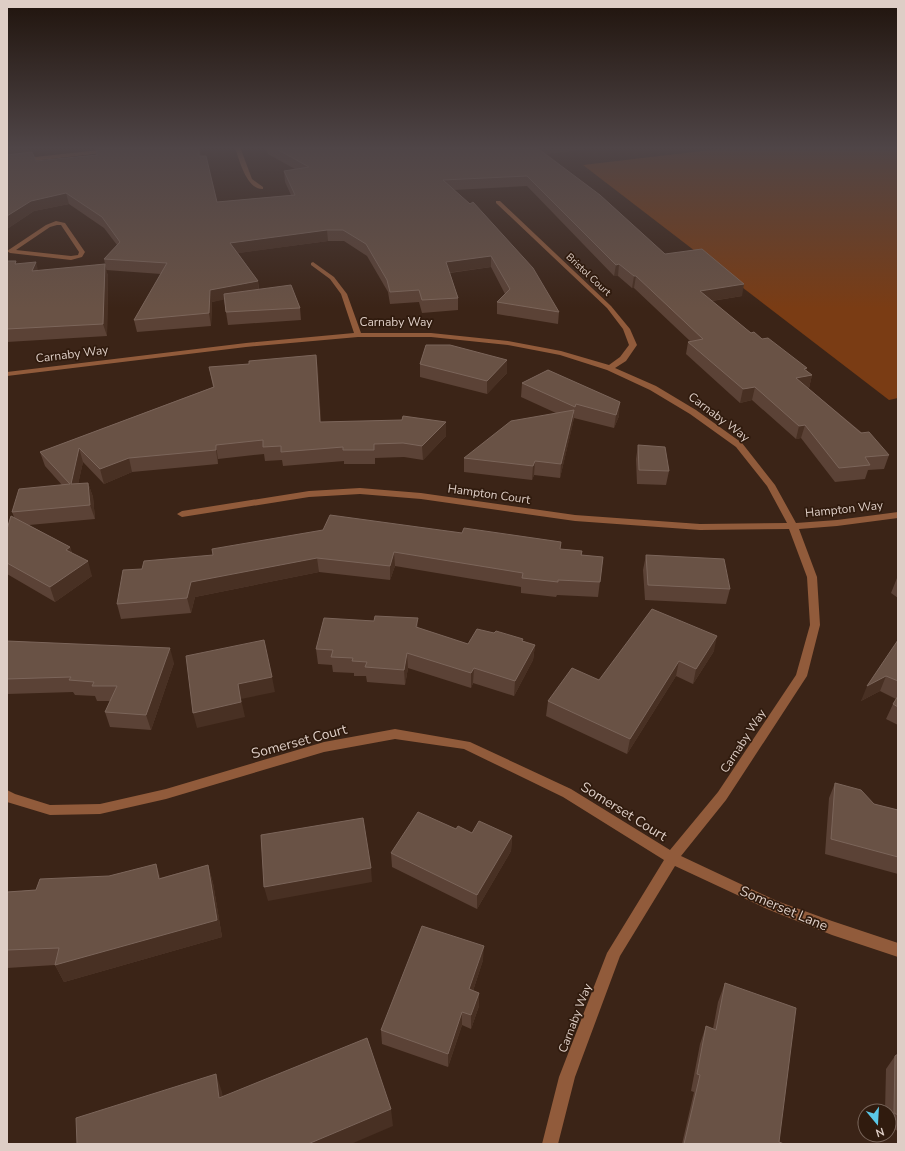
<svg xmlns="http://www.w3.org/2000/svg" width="905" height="1151" viewBox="0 0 905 1151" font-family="'Nunito Sans',sans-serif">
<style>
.green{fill:#7a3c14}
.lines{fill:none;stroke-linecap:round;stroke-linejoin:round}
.minor{fill:#915b3b;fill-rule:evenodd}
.wall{fill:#5b4236}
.shaded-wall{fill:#483023}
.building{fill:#695245;stroke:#7b655a}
.labels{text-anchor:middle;stroke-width:3.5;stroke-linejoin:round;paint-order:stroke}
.far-street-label{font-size:10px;fill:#decec6;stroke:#301b0e}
.street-label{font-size:12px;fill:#decec6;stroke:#301b0e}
.near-street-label{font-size:14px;fill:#decec6;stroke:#301b0e}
</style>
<rect width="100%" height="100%" fill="#3b2417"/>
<path class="green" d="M 736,147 L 898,147 L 898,398 L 889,400 L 583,165 Z"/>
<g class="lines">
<path class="minor" d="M 235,147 L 240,147 L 252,179 L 263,187 L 263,189 C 247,190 239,160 235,147 Z
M 109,149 L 112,151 L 111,152 L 7,164 L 7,160 Z
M 496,201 L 500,201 L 611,306 L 630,329 L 637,345 L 626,361 L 615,368 L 656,386 L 696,410 L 742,443 L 775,485 L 796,523 L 837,520 L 898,512 L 898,518 L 837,526 L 799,529 L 817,577 L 820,625 L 807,676 L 726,800 L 681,856 L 777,901 L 832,921 L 898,943 L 898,957 L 832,935 L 767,909 L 675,866 L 620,956 L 575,1077 L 558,1144 L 542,1144 L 559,1077 L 607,953 L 664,860 L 563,797 L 464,749 L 395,739 L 324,752 L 166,799 L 100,814 L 50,815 L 7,802 L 7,790 L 15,794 L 50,805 L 100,804 L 166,789 L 324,742 L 395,729 L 470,742 L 571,789 L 670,850 L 718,792 L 796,675 L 810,625 L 807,577 L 789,529 L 700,530 L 575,521 L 421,499 L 360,494 L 309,497 L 182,517 L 177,514 L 182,511 L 309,491 L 360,488 L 421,493 L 575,515 L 700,524 L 787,523 L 767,486 L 736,447 L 690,414 L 650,390 L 607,370 L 560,355 L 508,345 L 431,337 L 358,337 L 246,347 L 7,376 L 7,372 L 246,343 L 354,333 L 341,294 L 330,279 L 311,265 L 311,263 L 313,262 L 334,277 L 347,294 L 361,333 L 431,333 L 508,341 L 561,351 L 609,365 L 620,357 L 629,345 L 623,329 L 607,308 L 496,203 Z
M 56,221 L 65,223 L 85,252 L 82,257 L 71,260 L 10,253 L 7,251 L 46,225 ZM 57,225 L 61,225 L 79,252 L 78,255 L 71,256 L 16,250 L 50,227 Z"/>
</g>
<path class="wall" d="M 7,147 L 30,152 L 36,161 L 97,155 L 96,147 L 201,147 L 201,156 L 217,202 L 291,195 L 285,182 L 284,171 L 295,169 L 268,154 L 265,147 L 604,147 L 545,154 L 665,254 L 742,296 L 712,301 L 751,333 L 762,339 L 806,370 L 812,375 L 809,388 L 808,388 L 889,455 L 884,469 L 868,470 L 865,479 L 835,482 L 801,438 L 796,439 L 752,400 L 740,403 L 686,354 L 688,342 L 690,341 L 634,288 L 632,288 L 618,276 L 614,276 L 527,186 L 454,190 L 559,312 L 558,324 L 497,314 L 497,302 L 505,294 L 491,267 L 450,273 L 458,298 L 458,310 L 422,313 L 419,302 L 390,304 L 388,292 L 367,256 L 344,241 L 328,241 L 238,253 L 258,281 L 259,289 L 300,308 L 301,320 L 228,325 L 224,299 L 212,302 L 211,326 L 137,332 L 134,320 L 161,274 L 106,270 L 108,276 L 107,336 L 7,342 L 7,261 L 17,264 L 38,271 L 105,264 L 104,259 L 117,245 L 104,228 L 69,204 L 34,211 L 7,229 Z
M 316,355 L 321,422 L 446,436 L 423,460 L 404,457 L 375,458 L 375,464 L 344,464 L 344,461 L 283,466 L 282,460 L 265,461 L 264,454 L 218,459 L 218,464 L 132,472 L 104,484 L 83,462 L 78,484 L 88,483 L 93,497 L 95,519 L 29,525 L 70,547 L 72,553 L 92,576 L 55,602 L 7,574 L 7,529 L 14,517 L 12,512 L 62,485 L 45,466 L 40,452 L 213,387 L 209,367 L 249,364 Z
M 420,364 L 507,373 L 487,394 L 420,377 Z
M 548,370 L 619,416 L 614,428 L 574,418 L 560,478 L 534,475 L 532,480 L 464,472 L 464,458 L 556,413 L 521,397 L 522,383 Z
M 638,445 L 669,471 L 666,485 L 637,484 L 636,459 Z
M 561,549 L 582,551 L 582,555 L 603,557 L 598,597 L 557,595 L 556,597 L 521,593 L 521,587 L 395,566 L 390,580 L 319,572 L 195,597 L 191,613 L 121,619 L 117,604 L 142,569 L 213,555 Z
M 646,555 L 730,589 L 726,604 L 645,600 L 643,570 Z
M 897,578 L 898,578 L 898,598 L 891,593 Z
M 418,628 L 468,644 L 523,641 L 535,645 L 533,660 L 514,696 L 473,683 L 471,688 L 408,668 L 405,685 L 367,682 L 366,676 L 354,676 L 354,673 L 333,672 L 332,665 L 318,664 L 316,649 Z
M 898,640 L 898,725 L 886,719 L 893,704 L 896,699 L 880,691 L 861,701 Z
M 7,641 L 174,663 L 151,730 L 110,727 L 105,712 L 110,701 L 97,701 L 95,696 L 75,695 L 73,692 L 7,694 Z
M 714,651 L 693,684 L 676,676 L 627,754 L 546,716 L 548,701 L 599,680 Z
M 835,783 L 874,804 L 898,810 L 898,874 L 825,854 L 829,798 Z
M 456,829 L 472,833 L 512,836 L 511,851 L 477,909 L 392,867 L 391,853 Z
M 156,864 L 160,878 L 208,865 L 213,883 L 222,937 L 64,982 L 55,965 L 7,968 L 7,892 L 36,890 L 109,876 Z
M 483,960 L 473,991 L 479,993 L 479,1006 L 471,1029 L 462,1025 L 448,1067 L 382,1044 L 381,1030 Z
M 725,983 L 779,1142 L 784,1144 L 682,1144 L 694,1092 L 691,1091 L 700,1044 L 706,1026 L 713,1029 L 718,1002 Z
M 898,1054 L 898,1131 L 889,1127 L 889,1111 L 885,1111 L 886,1069 L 895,1056 Z"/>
<path class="shaded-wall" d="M 15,147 L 29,147 L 31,156 L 7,158 L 7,148 Z
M 199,147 L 201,147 L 201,167 L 199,156 Z
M 533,147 L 604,147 L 532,155 Z
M 66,193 L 69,204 L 34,211 L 7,229 L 7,216 L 31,201 Z
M 327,230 L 328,241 L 232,254 L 230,243 Z
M 491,256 L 491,267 L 446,273 L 446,262 Z
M 36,262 L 39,274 L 32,271 Z
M 105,264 L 108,276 L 107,336 L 103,324 Z
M 619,264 L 618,276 L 614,276 L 616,265 Z
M 634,276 L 636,276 L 634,288 L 632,288 Z
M 258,281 L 259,293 L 212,302 L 211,326 L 209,313 L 210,290 Z
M 744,284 L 742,296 L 698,303 L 700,291 Z
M 316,355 L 318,368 L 322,436 L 320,422 Z
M 507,360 L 507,373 L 487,394 L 487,381 Z
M 807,368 L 804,377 L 812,375 L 809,388 L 792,391 L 796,378 L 804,369 Z
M 755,387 L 752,400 L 740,403 L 743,389 Z
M 620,402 L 619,416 L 614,428 L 616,415 Z
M 574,410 L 573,423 L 560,478 L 561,464 Z
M 446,422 L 446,436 L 423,460 L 422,446 Z
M 805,425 L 801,438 L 796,439 L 799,426 Z
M 216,445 L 218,459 L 218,464 L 216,450 Z
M 79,448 L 83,462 L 75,498 L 71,484 Z
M 129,458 L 132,472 L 104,484 L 100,469 Z
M 535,461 L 534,475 L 532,480 L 533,466 Z
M 88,483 L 93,497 L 95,519 L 90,505 Z
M 70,547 L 75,562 L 66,550 Z
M 394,552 L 395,566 L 390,580 L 390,566 Z
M 317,558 L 319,572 L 195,597 L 191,613 L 187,598 L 191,582 Z
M 88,561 L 92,576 L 55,602 L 50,587 Z
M 418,618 L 418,633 L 416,627 Z
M 717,636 L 714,651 L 693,684 L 696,669 Z
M 535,645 L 533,660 L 514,696 L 515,681 Z
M 170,648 L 174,663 L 151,730 L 146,715 Z
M 407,653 L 408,668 L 405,685 L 404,670 Z
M 679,661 L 676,676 L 627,754 L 630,739 Z
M 474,668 L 473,683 L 471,688 L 471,673 Z
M 886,676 L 880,691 L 861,701 L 867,686 Z
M 272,677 L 275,692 L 241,699 L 245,717 L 197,728 L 193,713 L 238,684 Z
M 512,836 L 511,851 L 477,909 L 477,895 Z
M 156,864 L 162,882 L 159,879 Z
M 208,865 L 213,883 L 222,937 L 64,982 L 55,965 Z
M 371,868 L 372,882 L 268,901 L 264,887 Z
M 484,946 L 483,960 L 469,1003 L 469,989 Z
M 479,993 L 479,1006 L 471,1029 L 471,1015 Z
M 462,1012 L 462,1025 L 448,1067 L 448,1054 Z
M 216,1074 L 222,1092 L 226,1115 L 219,1098 Z
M 391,1109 L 393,1126 L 351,1144 L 308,1144 Z"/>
<path class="building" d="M 96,147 L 199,147 L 199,156 L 206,156 L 217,202 L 295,195 L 284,171 L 309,167 L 273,147 L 536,147 L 600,195 L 665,254 L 702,249 L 744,284 L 700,291 L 751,333 L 754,332 L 762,339 L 768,338 L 807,368 L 804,369 L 812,375 L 796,378 L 861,433 L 869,432 L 889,455 L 865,457 L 870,465 L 839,468 L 805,425 L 799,426 L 755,387 L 743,389 L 688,342 L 703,339 L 636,276 L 634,276 L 619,264 L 616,265 L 527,176 L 443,180 L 470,204 L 473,202 L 533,268 L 559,312 L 497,302 L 510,289 L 491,256 L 446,262 L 458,298 L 422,300 L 419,290 L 390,292 L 387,280 L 366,244 L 343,230 L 327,230 L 230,243 L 258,281 L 210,290 L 209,313 L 134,320 L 167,263 L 104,259 L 120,242 L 102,217 L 66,193 L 31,201 L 7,216 L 7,155 L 32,152 L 36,161 L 97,155 Z
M 7,261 L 16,261 L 15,264 L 36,262 L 32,271 L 105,264 L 103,324 L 7,329 Z
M 291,285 L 300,308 L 226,312 L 224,294 Z
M 426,345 L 450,345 L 507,360 L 487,381 L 420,364 Z
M 316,355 L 320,422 L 402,420 L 403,416 L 446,422 L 422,446 L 403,443 L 374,444 L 374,450 L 343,450 L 343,447 L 281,452 L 281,446 L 263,447 L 263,440 L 216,445 L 216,450 L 129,458 L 100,469 L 79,448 L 71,484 L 88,483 L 90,505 L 12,512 L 19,489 L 70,484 L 40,452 L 214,387 L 209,367 L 249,364 L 249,361 Z
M 548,370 L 620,402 L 616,415 L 576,404 L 575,407 L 522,383 Z
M 574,410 L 561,464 L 535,461 L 533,466 L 464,458 L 511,421 Z
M 638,445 L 665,447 L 669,471 L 639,470 Z
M 330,515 L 462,533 L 464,528 L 561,542 L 560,549 L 582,551 L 581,555 L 603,557 L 600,582 L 558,580 L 558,582 L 522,578 L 523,573 L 394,552 L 390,566 L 317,558 L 191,582 L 187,598 L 117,604 L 123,570 L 142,569 L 144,561 L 213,555 L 212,549 L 323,530 Z
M 11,516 L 70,547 L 66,550 L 88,561 L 50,587 L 7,563 L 7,529 Z
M 646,555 L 724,559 L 730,589 L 648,585 Z
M 652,609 L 717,636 L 696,669 L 679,661 L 630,739 L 548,701 L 572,668 L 599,680 Z
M 375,616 L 418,618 L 416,627 L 468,644 L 477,629 L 494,633 L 496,631 L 523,639 L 522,641 L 535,645 L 515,681 L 474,668 L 471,673 L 407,653 L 404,670 L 365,667 L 367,662 L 352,661 L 353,658 L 331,657 L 333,650 L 316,649 L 324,618 L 374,621 Z
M 264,640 L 272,677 L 238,684 L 241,702 L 193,713 L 186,656 Z
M 898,640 L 898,681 L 886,676 L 867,686 Z
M 7,641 L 170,648 L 146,715 L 105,712 L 117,686 L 92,686 L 94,682 L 69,680 L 71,677 L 7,679 Z
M 898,696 L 898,707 L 893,704 Z
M 835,783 L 861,790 L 874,804 L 898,810 L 898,857 L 831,839 Z
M 418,812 L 456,829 L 458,826 L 472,833 L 479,821 L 512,836 L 477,895 L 391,853 Z
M 363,818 L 371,868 L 264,887 L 261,835 Z
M 156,864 L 159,879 L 208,865 L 217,920 L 55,965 L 59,948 L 7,950 L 7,892 L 36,890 L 40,879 L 109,876 Z
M 422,926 L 484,946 L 469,989 L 479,993 L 471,1015 L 462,1012 L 448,1054 L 381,1030 Z
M 725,983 L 796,1008 L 779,1142 L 784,1144 L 684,1144 L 700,1075 L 697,1074 L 706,1026 L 716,1030 Z
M 367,1038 L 391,1109 L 308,1144 L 77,1144 L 76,1118 L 216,1074 L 219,1098 Z
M 898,1054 L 898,1115 L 894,1113 L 895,1056 Z"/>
<linearGradient id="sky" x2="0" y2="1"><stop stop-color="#20140d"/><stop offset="0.48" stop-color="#4f4547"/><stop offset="1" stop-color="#4f4547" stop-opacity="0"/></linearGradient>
<rect width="905" height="308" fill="url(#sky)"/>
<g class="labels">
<g class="far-street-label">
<text transform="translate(589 274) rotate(43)" y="4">Bristol Court</text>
</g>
<g class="street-label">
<text x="396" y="326">Carnaby Way</text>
<text transform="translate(72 354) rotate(-7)" y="4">Carnaby Way</text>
<text transform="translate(719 417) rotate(37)" y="4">Carnaby Way</text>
<text transform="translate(489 494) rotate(8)" y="4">Hampton Court</text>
<text transform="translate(844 509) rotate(-6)" y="4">Hampton Way</text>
<text transform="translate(743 741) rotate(-57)" y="4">Carnaby Way</text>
<text transform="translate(575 1018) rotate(-69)" y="4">Carnaby Way</text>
</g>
<g class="near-street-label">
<text transform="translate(299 741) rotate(-15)" y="5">Somerset Court</text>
<text transform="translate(624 811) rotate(32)" y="5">Somerset Court</text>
<text transform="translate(784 908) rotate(23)" y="5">Somerset Lane</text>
</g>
</g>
<rect width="905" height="1151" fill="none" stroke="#decec6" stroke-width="16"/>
<g transform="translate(877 1123) rotate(162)"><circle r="19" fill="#301b0e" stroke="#766358"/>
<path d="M0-3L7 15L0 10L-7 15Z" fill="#5bc8e7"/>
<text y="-6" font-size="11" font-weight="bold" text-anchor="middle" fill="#decec6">N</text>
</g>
</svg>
